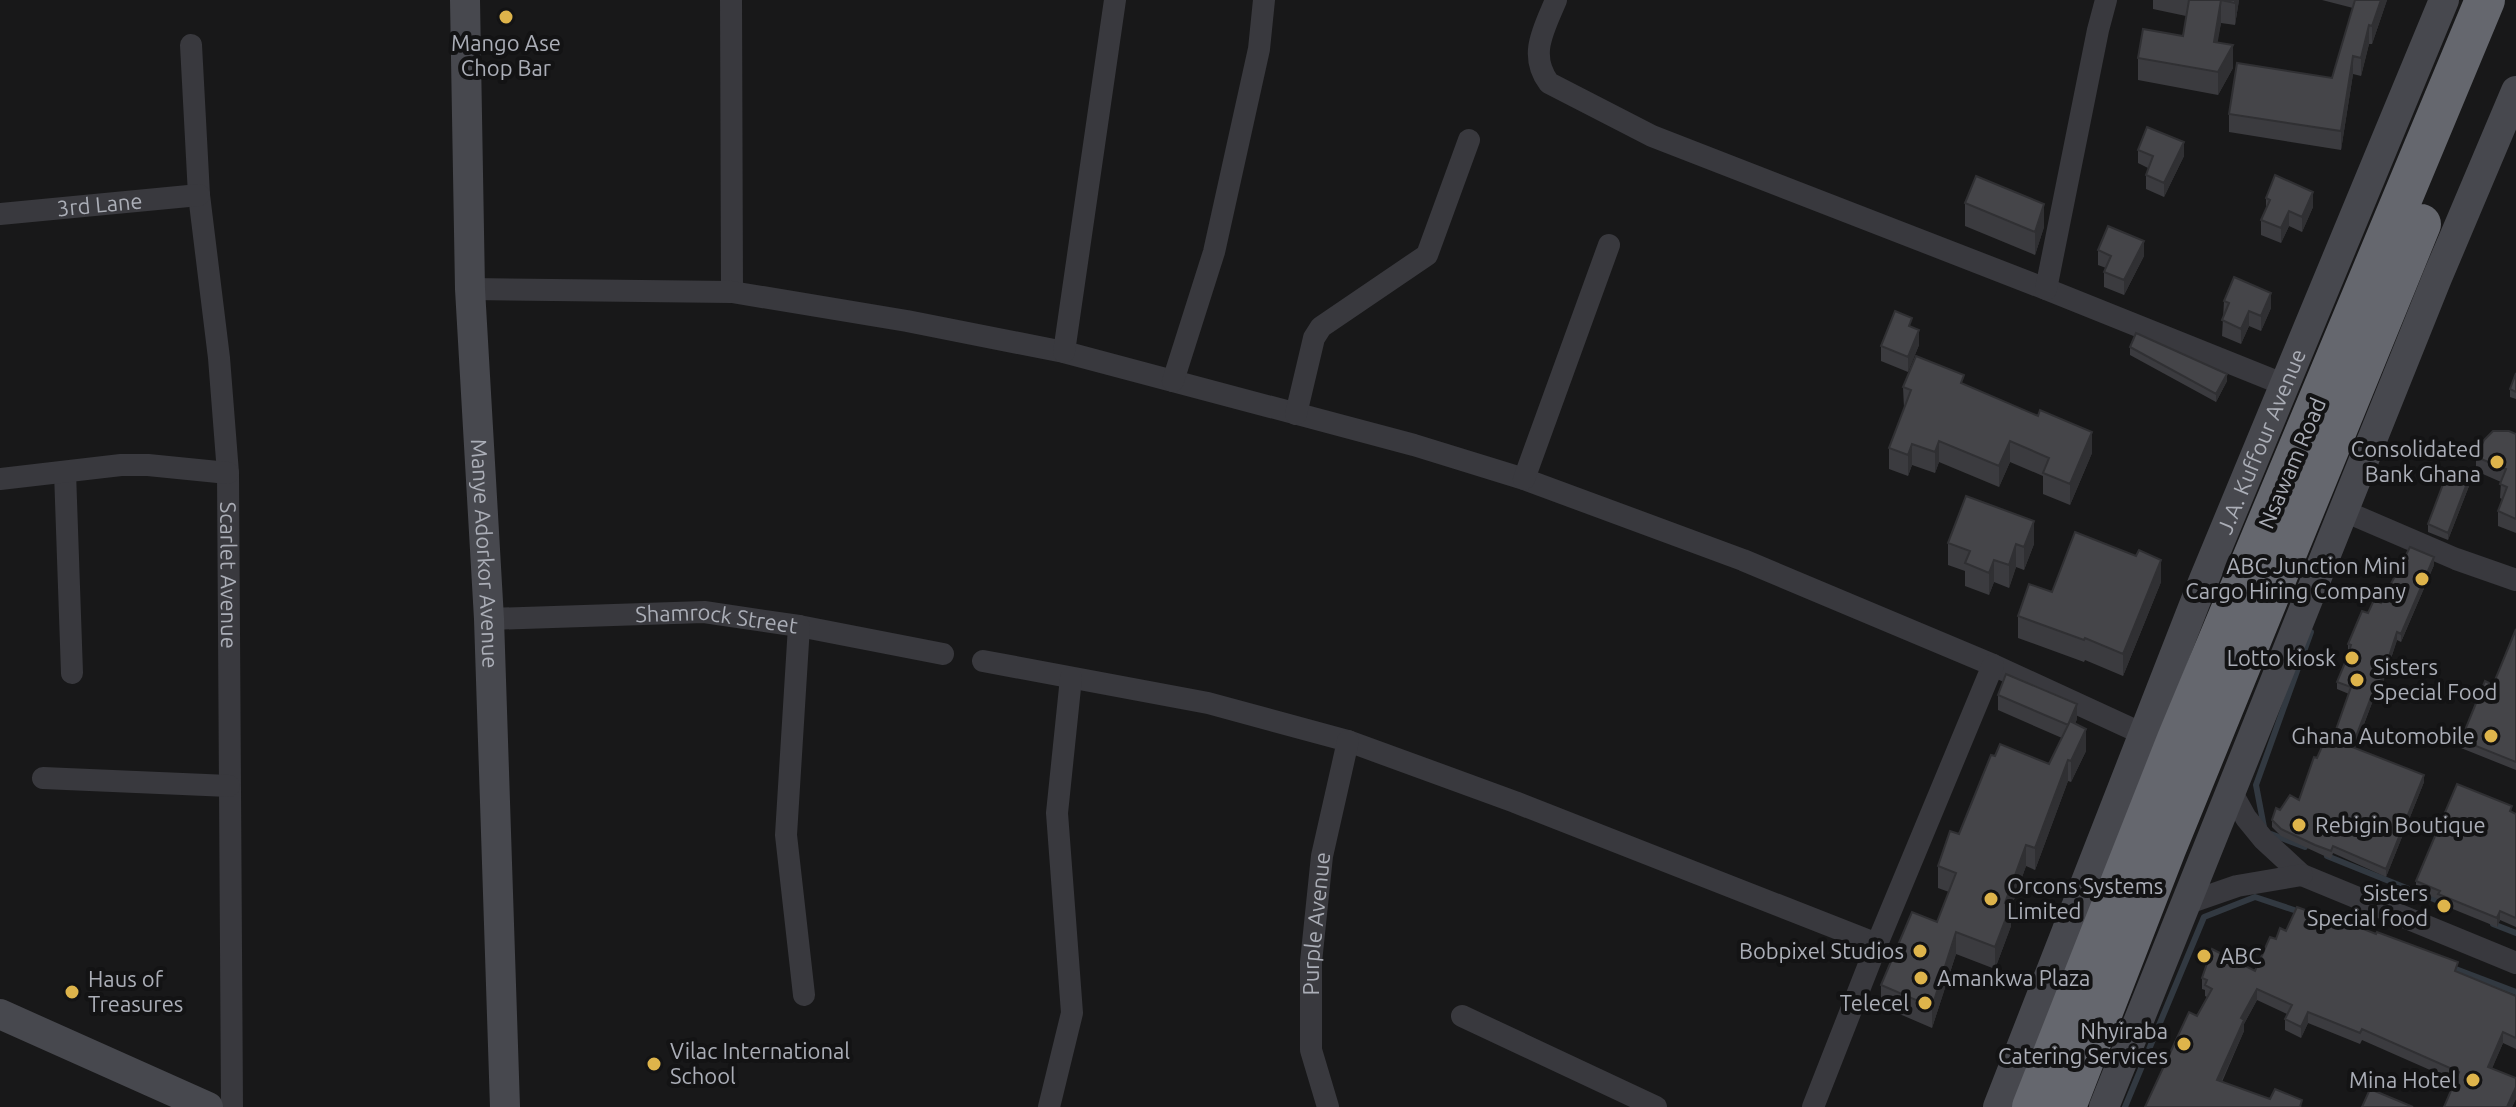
<svg xmlns="http://www.w3.org/2000/svg" width="2516" height="1107" viewBox="0 0 2516 1107" font-family="Ubuntu,sans-serif">
<style>
.lines{fill:none;stroke-linecap:round;stroke-linejoin:round}
.stream{stroke:#323941;stroke-width:6}
.street{stroke:#39393e;stroke-width:22}
.secondary{stroke:#47484e;stroke-width:30}
.highway{stroke:#65676e;stroke-width:40}
.wall{fill:#3b3b3f}
.shaded-wall{fill:#303033}
.building{fill:#454549;stroke:#303033;stroke-width:2}
.poi-dot{fill:#deb44b;stroke:#131314;stroke-width:3}
.labels{text-anchor:middle;stroke-width:8;stroke-linejoin:round;paint-order:stroke}
.poi-label{font-size:22px;fill:#abaeb7;stroke:#131314;text-anchor:end}
.street-label{font-size:22px;fill:#abaeb7;stroke:#131314}
</style>
<rect width="100%" height="100%" fill="#181819"/>
<g class="lines">
<path class="stream" d="M 2264,827 L 2256,785 L 2311,632
M 2271,834 L 2305,847
M 2327,856 L 2446,904
M 2493,924 L 2516,933
M 2453,968 L 2516,992
M 2125,1107 L 2204,917 L 2255,897 L 2300,912"/>
<g class="street">
<path d="M 731,0 L 732,292"/>
<path d="M 1556,0 C 1544,29 1528,55 1549,83 L 1652,136 L 2046,289 L 2285,385"/>
<path id="s1" d="M 191,45 L 199,195 L 219,358 L 228,473 L 232,1107"/>
<path id="s2" d="M 0,214 L 199,195"/>
<path d="M 470,289 L 732,292 L 907,321 L 1064,352 L 1414,445 L 1524,479 L 1743,560 L 1993,665 L 2143,734"/>
<path d="M 2046,289 L 2098,30 L 2106,0"/>
<path d="M 1064,352 L 1115,0"/>
<path d="M 1173,381 L 1214,252 L 1259,49 L 1264,0"/>
<path d="M 1296,414 L 1314,338 L 1321,327 L 1427,255 L 1469,140"/>
<path d="M 65,472 L 72,673"/>
<path d="M 0,479 L 121,465 L 148,465 L 228,473"/>
<path d="M 1524,479 L 1609,245"/>
<path d="M 2344,511 L 2456,559 L 2516,580"/>
<path id="s3" d="M 489,619 L 704,612 L 799,626 L 943,654"/>
<path d="M 799,626 L 786,835 L 804,995"/>
<path d="M 983,661 L 1208,703 L 1348,741 L 1515,802 L 1877,944"/>
<path d="M 43,778 L 229,786"/>
<path d="M 2231,791 L 2246,818 L 2264,840 L 2302,875 L 2516,963"/>
<path d="M 2188,903 L 2237,886 L 2302,875"/>
<path d="M 1462,1016 L 1656,1107"/>
<path d="M 1049,1107 L 1072,1013 L 1057,813 L 1071,678"/>
<path id="s4" d="M 1328,1107 L 1311,1050 L 1311,962 L 1322,856 L 1348,741"/>
<path d="M 1813,1107 L 1877,944 L 1993,665"/>
</g>
<g class="secondary">
<path id="s5" d="M 465,0 L 470,289 L 489,619 L 505,1107"/>
<path d="M 0,1014 L 208,1107"/>
<path id="s6" d="M 1998,1107 L 2203,582 L 2444,0"/>
<path d="M 2104,1107 L 2437,278 L 2516,91"/>
</g>
<path class="highway" d="M 2032,1107 L 2177,739 L 2485,0
M 2066,1107 L 2166,849 L 2421,224"/>
</g>
<path class="wall" d="M 2153,0 L 2239,0 L 2235,25 L 2221,23 L 2217,42 L 2233,68 L 2218,95 L 2138,80 L 2138,58 L 2183,36 L 2186,16 L 2153,9 Z
M 2322,0 L 2387,0 L 2372,44 L 2369,44 L 2361,76 L 2353,74 L 2341,150 L 2229,132 L 2229,114 L 2332,78 L 2353,8 Z
M 2138,150 L 2184,156 L 2164,197 L 2146,189 L 2146,175 L 2148,168 L 2138,163 Z
M 2266,198 L 2313,207 L 2302,232 L 2289,226 L 2281,243 L 2261,235 L 2261,220 L 2266,209 Z
M 1965,203 L 2044,227 L 2035,255 L 1965,226 Z
M 2098,250 L 2144,256 L 2124,295 L 2104,287 L 2104,272 L 2106,268 L 2098,265 Z
M 2224,301 L 2271,308 L 2261,331 L 2249,326 L 2241,344 L 2222,336 Z
M 1912,327 L 1919,345 L 1908,372 L 1881,361 L 1881,346 Z
M 2130,347 L 2227,381 L 2216,402 L 2130,355 Z
M 2516,373 L 2516,399 L 2510,397 L 2510,389 Z
M 1964,384 L 2092,453 L 2070,505 L 2043,494 L 2043,476 L 2010,462 L 1999,487 L 1939,462 L 1935,473 L 1912,465 L 1908,476 L 1889,469 L 1889,448 L 1904,408 L 1903,387 Z
M 2516,434 L 2516,533 L 2498,526 L 2498,511 L 2502,499 L 2500,498 L 2501,482 L 2476,471 L 2476,457 Z
M 2469,486 L 2448,540 L 2428,532 L 2428,524 Z
M 1948,543 L 2034,544 L 2024,570 L 2016,567 L 2009,588 L 1994,582 L 1989,595 L 1965,586 L 1965,571 L 1948,565 Z
M 2434,565 L 2401,642 L 2397,640 L 2381,689 L 2372,703 L 2355,748 L 2424,782 L 2386,877 L 2333,853 L 2331,859 L 2281,836 L 2272,827 L 2272,820 L 2280,810 L 2299,800 L 2317,758 L 2333,738 L 2349,694 L 2337,689 L 2337,682 L 2349,652 L 2348,651 L 2348,644 L 2368,613 Z
M 2161,582 L 2123,676 L 2085,660 L 2084,662 L 2018,638 L 2018,616 L 2052,592 Z
M 2516,629 L 2516,770 L 2461,748 L 2461,740 L 2493,685 Z
M 1998,695 L 2077,719 L 2075,724 L 2086,751 L 2071,782 L 2068,781 L 2035,870 L 2026,866 L 2011,908 L 2011,926 L 1995,969 L 1956,954 L 1932,1028 L 1881,1006 L 1881,985 L 1937,922 L 1949,892 L 1938,888 L 1938,866 L 1959,834 L 1995,756 L 2049,764 L 2062,738 L 1998,710 Z
M 2512,812 L 2516,814 L 2516,927 L 2500,920 L 2497,927 L 2438,903 L 2438,899 L 2416,890 L 2416,881 Z
M 2286,931 L 2458,972 L 2516,996 L 2516,1049 L 2503,1043 L 2492,1068 L 2516,1078 L 2516,1099 L 2512,1107 L 2444,1107 L 2455,1081 L 2362,1040 L 2360,1044 L 2308,1023 L 2301,1038 L 2285,1030 L 2285,1019 L 2287,1014 L 2257,1000 L 2244,1024 L 2244,1031 L 2222,1082 L 2270,1099 L 2302,1107 L 2145,1107 L 2207,997 L 2205,996 L 2205,990 L 2202,989 L 2202,978 L 2255,971 L 2276,939 Z"/>
<path class="shaded-wall" d="M 2221,0 L 2221,23 L 2214,64 L 2214,42 Z
M 2235,0 L 2239,0 L 2235,25 Z
M 2381,0 L 2387,0 L 2372,44 L 2372,26 Z
M 2369,25 L 2369,44 L 2361,76 L 2361,58 Z
M 2233,45 L 2233,68 L 2218,95 L 2218,72 Z
M 2353,56 L 2353,74 L 2341,150 L 2341,131 Z
M 2184,142 L 2184,156 L 2164,197 L 2164,183 Z
M 2313,192 L 2313,207 L 2302,232 L 2302,217 Z
M 2044,204 L 2044,227 L 2035,255 L 2035,232 Z
M 2289,211 L 2289,226 L 2281,243 L 2281,228 Z
M 2144,241 L 2144,256 L 2124,295 L 2124,280 Z
M 2271,293 L 2271,308 L 2261,331 L 2261,316 Z
M 2249,311 L 2249,326 L 2241,344 L 2241,329 Z
M 1919,330 L 1919,345 L 1908,372 L 1908,357 Z
M 2227,374 L 2227,381 L 2216,402 L 2216,394 Z
M 2092,432 L 2092,453 L 2070,505 L 2070,484 Z
M 1939,441 L 1939,462 L 1935,473 L 1935,452 Z
M 2010,441 L 2010,462 L 1999,487 L 1999,466 Z
M 1912,444 L 1912,465 L 1908,476 L 1908,455 Z
M 2469,478 L 2469,486 L 2448,540 L 2448,533 Z
M 2034,521 L 2034,544 L 2024,570 L 2024,547 Z
M 2016,544 L 2016,567 L 2009,588 L 2009,565 Z
M 2434,557 L 2434,565 L 2401,642 L 2401,634 Z
M 1994,560 L 1994,582 L 1989,595 L 1989,573 Z
M 2161,560 L 2161,582 L 2123,676 L 2123,654 Z
M 2397,632 L 2397,640 L 2381,689 L 2372,703 L 2352,755 L 2352,747 Z
M 2077,704 L 2077,719 L 2068,740 L 2068,725 Z
M 2086,729 L 2086,751 L 2071,782 L 2071,761 Z
M 2068,760 L 2068,781 L 2035,870 L 2035,848 Z
M 2424,775 L 2424,782 L 2386,877 L 2386,869 Z
M 2026,845 L 2026,866 L 2011,908 L 2011,926 L 1995,969 L 1995,947 L 2005,903 Z
M 2500,911 L 2500,920 L 2497,927 L 2497,918 Z
M 1956,932 L 1956,954 L 1932,1028 L 1932,1007 Z
M 2257,989 L 2257,1000 L 2244,1024 L 2244,1031 L 2217,1091 L 2217,1080 L 2241,1018 Z
M 2308,1012 L 2308,1023 L 2301,1038 L 2301,1027 Z
M 2503,1032 L 2503,1043 L 2488,1078 L 2488,1067 Z
M 2516,1087 L 2516,1098 L 2512,1107 L 2507,1107 Z"/>
<path class="building" d="M 2189,0 L 2235,0 L 2235,3 L 2221,0 L 2214,42 L 2233,45 L 2218,72 L 2138,58 L 2143,29 L 2183,36 Z
M 2355,0 L 2381,0 L 2372,26 L 2369,25 L 2361,58 L 2353,56 L 2341,131 L 2229,114 L 2237,63 L 2332,78 Z
M 2147,127 L 2184,142 L 2164,183 L 2146,175 L 2153,156 L 2138,150 Z
M 2275,175 L 2313,192 L 2302,217 L 2289,211 L 2281,228 L 2261,220 L 2270,200 L 2266,198 Z
M 1976,176 L 2044,204 L 2035,232 L 1965,203 Z
M 2108,226 L 2144,241 L 2124,280 L 2104,272 L 2111,256 L 2098,250 Z
M 2234,277 L 2271,293 L 2261,316 L 2249,311 L 2241,329 L 2222,320 L 2229,303 L 2224,301 Z
M 1895,311 L 1912,318 L 1909,326 L 1919,330 L 1908,357 L 1881,346 Z
M 2136,333 L 2227,374 L 2216,394 L 2130,347 Z
M 1916,356 L 1964,375 L 1961,383 L 2038,416 L 2040,410 L 2092,432 L 2070,484 L 2043,473 L 2049,458 L 2010,441 L 1999,466 L 1939,441 L 1935,452 L 1912,444 L 1908,455 L 1889,448 L 1911,390 L 1903,387 Z
M 2516,373 L 2516,392 L 2510,389 Z
M 2493,431 L 2509,431 L 2516,434 L 2516,519 L 2498,511 L 2507,487 L 2500,484 L 2506,469 L 2476,457 L 2484,440 Z
M 2452,471 L 2469,478 L 2448,533 L 2428,524 L 2445,479 L 2448,481 Z
M 1966,496 L 2034,521 L 2024,547 L 2016,544 L 2009,565 L 1994,560 L 1989,573 L 1965,563 L 1970,551 L 1948,543 Z
M 2075,532 L 2136,556 L 2139,550 L 2161,560 L 2123,654 L 2085,638 L 2084,640 L 2018,616 L 2029,584 L 2052,592 Z
M 2410,547 L 2434,557 L 2401,634 L 2397,632 L 2381,681 L 2372,695 L 2352,747 L 2424,775 L 2386,869 L 2333,846 L 2331,851 L 2315,845 L 2281,829 L 2272,820 L 2276,808 L 2280,810 L 2290,795 L 2299,800 L 2314,757 L 2317,758 L 2327,735 L 2333,738 L 2351,687 L 2337,682 L 2347,658 L 2351,645 L 2348,644 L 2362,611 L 2368,613 L 2374,600 L 2381,603 Z
M 2516,629 L 2516,762 L 2461,740 L 2485,681 L 2493,685 Z
M 2006,674 L 2077,704 L 2068,725 L 1998,695 Z
M 2070,721 L 2086,729 L 2071,761 L 2068,760 L 2035,848 L 2026,845 L 2005,903 L 2011,905 L 1995,947 L 1956,932 L 1932,1007 L 1881,985 L 1912,912 L 1937,922 L 1956,873 L 1938,866 L 1950,831 L 1959,834 L 1991,755 L 1995,756 L 2000,744 L 2049,764 Z
M 2457,784 L 2512,806 L 2510,811 L 2516,814 L 2516,918 L 2500,911 L 2497,918 L 2438,894 L 2440,891 L 2416,881 Z
M 2297,907 L 2327,918 L 2328,915 L 2376,934 L 2377,932 L 2458,962 L 2455,971 L 2516,996 L 2516,1038 L 2503,1032 L 2488,1067 L 2516,1078 L 2516,1087 L 2507,1107 L 2444,1107 L 2459,1072 L 2362,1029 L 2360,1033 L 2308,1012 L 2301,1027 L 2285,1019 L 2292,1005 L 2257,989 L 2241,1018 L 2244,1020 L 2217,1080 L 2270,1099 L 2275,1089 L 2302,1100 L 2300,1107 L 2145,1107 L 2189,1012 L 2197,1016 L 2212,989 L 2205,985 L 2207,980 L 2202,978 L 2212,949 L 2255,971 L 2270,937 L 2276,939 L 2280,928 L 2286,931 Z
M 2370,1089 L 2413,1107 L 2362,1107 Z"/>
<g class="poi-dot">
<circle cx="506" cy="17" r="8"/>
<circle cx="2497" cy="462" r="8"/>
<circle cx="2422" cy="579" r="8"/>
<circle cx="2352" cy="658" r="8"/>
<circle cx="2357" cy="680" r="8"/>
<circle cx="2491" cy="736" r="8"/>
<circle cx="2299" cy="825" r="8"/>
<circle cx="1991" cy="899" r="8"/>
<circle cx="2444" cy="906" r="8"/>
<circle cx="1920" cy="951" r="8"/>
<circle cx="2204" cy="956" r="8"/>
<circle cx="1921" cy="978" r="8"/>
<circle cx="72" cy="992" r="8"/>
<circle cx="1925" cy="1003" r="8"/>
<circle cx="2184" cy="1044" r="8"/>
<circle cx="654" cy="1064" r="8"/>
<circle cx="2473" cy="1080" r="8"/>
</g>
<g class="labels">
<g class="poi-label">
<text x="506" y="51" text-anchor="middle">Mango Ase<tspan x="506" dy="25">Chop Bar</tspan></text>
<text x="2481" y="457">Consolidated<tspan x="2481" dy="25">Bank Ghana</tspan></text>
<text x="2406" y="574">ABC Junction Mini<tspan x="2406" dy="25">Cargo Hiring Company</tspan></text>
<text x="2336" y="666">Lotto kiosk</text>
<text x="2373" y="675" text-anchor="start">Sisters<tspan x="2373" dy="25">Special Food</tspan></text>
<text x="2475" y="744">Ghana Automobile</text>
<text x="2315" y="833" text-anchor="start">Rebigin Boutique</text>
<text x="2007" y="894" text-anchor="start">Orcons Systems<tspan x="2007" dy="25">Limited</tspan></text>
<text x="2428" y="901">Sisters<tspan x="2428" dy="25">Special food</tspan></text>
<text x="1904" y="959">Bobpixel Studios</text>
<text x="2220" y="964" text-anchor="start">ABC</text>
<text x="1937" y="986" text-anchor="start">Amankwa Plaza</text>
<text x="88" y="987" text-anchor="start">Haus of<tspan x="88" dy="25">Treasures</tspan></text>
<text x="1909" y="1011">Telecel</text>
<text x="2168" y="1039">Nhyiraba<tspan x="2168" dy="25">Catering Services</tspan></text>
<text x="670" y="1059" text-anchor="start">Vilac International<tspan x="670" dy="25">School</tspan></text>
<text x="2457" y="1088">Mina Hotel</text>
</g>
<g class="street-label">
<text dy="8" stroke="none"><textPath href="#s2" startOffset="100">3rd Lane</textPath></text>
<text dy="8" stroke="none"><textPath href="#s6" startOffset="716">J.A. Kuffour Avenue</textPath></text>
<text transform="translate(2292 463) rotate(-67)" y="8">Nsawam Road</text>
<text dy="8" stroke="none"><textPath href="#s5" startOffset="554">Manye Adorkor Avenue</textPath></text>
<text dy="8" stroke="none"><textPath href="#s1" startOffset="532">Scarlet Avenue</textPath></text>
<text dy="8" stroke="none"><textPath href="#s3" startOffset="228">Shamrock Street</textPath></text>
<text dy="8" stroke="none"><textPath href="#s4" startOffset="186">Purple Avenue</textPath></text>
</g>
</g>
</svg>
